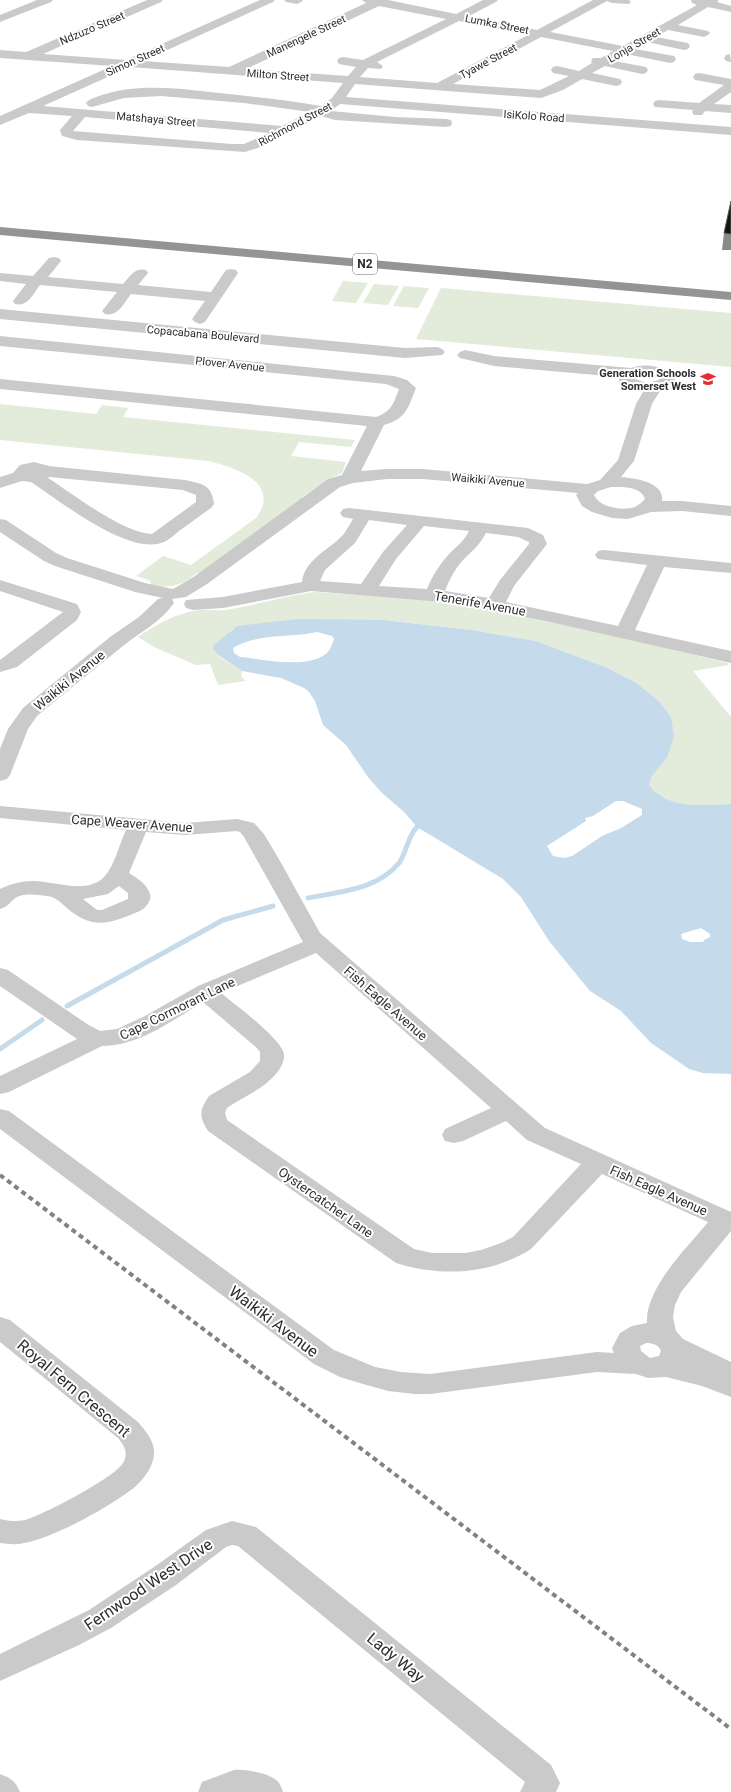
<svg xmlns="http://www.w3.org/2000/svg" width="731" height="1792" viewBox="0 0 731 1792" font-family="Roboto,sans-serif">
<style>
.green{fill:#e3ebda}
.water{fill:#c5dbeb;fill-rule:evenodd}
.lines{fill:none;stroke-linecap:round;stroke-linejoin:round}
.stream{stroke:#c5dbeb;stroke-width:5}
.minor{fill:#cacaca;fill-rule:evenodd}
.highway{fill:#949494;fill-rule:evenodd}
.rail{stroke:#828282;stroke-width:4;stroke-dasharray:5 4;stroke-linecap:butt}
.wall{fill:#8a8a8a}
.building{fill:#141414;stroke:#5a5a5a}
.labels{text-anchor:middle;stroke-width:4;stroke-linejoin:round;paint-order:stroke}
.far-street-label{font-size:11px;fill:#2d2d2d;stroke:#fff}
.far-poi-label{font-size:11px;font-weight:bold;fill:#2d2d2d;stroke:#fff;text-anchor:end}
.shield{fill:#fff;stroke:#6c6c6c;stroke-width:1}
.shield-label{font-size:12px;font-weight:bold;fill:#2d2d2d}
.street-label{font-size:13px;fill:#2d2d2d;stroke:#fff}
.near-street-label{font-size:16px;fill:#2d2d2d;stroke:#fff}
</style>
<rect width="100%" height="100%" fill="#fff"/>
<path class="green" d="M 343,281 L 368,283 L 356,303 L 332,301 Z
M 374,284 L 399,286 L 388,305 L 363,303 Z
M 404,286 L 429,288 L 418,308 L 393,306 Z
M 441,288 L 731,313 L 731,367 L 416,339 Z
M 0,404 L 96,414 L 102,405 L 128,408 L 123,417 L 355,440 L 351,447 L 299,442 L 291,456 L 346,462 L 342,473 L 329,479 L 302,497 L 304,499 L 201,574 L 197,573 C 181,585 173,589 152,585 L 149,580 L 136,576 L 163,556 L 191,565 L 256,518 C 282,483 235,467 208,461 L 0,440 Z
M 314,592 L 450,601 L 520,613 L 728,663 L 729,665 L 693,671 L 731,717 L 731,804 C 701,804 670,811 649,785 L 652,776 L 667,758 L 671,717 L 659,701 L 638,684 L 608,668 L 536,641 L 472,630 L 384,620 L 232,629 L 218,656 L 242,671 L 241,676 L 246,681 L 218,685 L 210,664 L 196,665 L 156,648 L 138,637 C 157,624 176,613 199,610 C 208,609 217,611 226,610 C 256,605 284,596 314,592 Z"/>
<path class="water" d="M 298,619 L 384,620 L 472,630 L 536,641 L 608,668 L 638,684 L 659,701 L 671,717 L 674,736 L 667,758 L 652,776 L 649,785 C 670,811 702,804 731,804 L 731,1074 L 703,1073 L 689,1069 L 651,1043 L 621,1011 L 590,991 L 549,941 L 521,897 L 503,879 L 417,827 L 404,812 L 381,792 L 368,777 L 346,745 L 323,725 L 315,701 L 309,692 L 304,688 L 281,678 L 242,671 L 218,655 L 213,649 L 213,646 L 237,626 ZM 317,632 L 332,636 L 334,639 C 333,643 330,650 327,653 C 307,670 264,659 240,657 L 234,653 L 233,648 C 257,633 290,638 317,632 ZM 616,801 L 623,801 L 642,809 L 642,815 L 621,828 L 602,836 L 572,856 L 564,858 L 553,856 L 547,846 L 586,821 L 585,818 L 593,816 ZM 701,928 L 710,934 L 710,937 L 704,940 L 703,942 L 690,942 L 682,939 L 681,934 Z"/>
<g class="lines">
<path class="stream" d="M 308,898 C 339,892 377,890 399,863 C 407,852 407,837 417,827
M 67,1006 L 223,920 L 273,906
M 0,1049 L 42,1020"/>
<path class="minor" d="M 37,0 L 53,0 L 51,2 L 0,22 L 0,15 Z
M 147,0 L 163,0 L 161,2 L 43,54 L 126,60 L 260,0 L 275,0 L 273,2 L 143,61 L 229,67 L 366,3 L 362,0 L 388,0 L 456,14 L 483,0 L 498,0 L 496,2 L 469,16 L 537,30 L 593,0 L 629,0 L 631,2 L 629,4 L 612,3 L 607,1 L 550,32 L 623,46 L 697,5 L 692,3 L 691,0 L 719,0 L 717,2 L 731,6 L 731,12 L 708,7 L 678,25 L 708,31 L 710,33 L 708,35 L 704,37 L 668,30 L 656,37 L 688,43 L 690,46 L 688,49 L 684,50 L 647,42 L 635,49 L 674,56 L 676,59 L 674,62 L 670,63 L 626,54 L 614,61 L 646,67 L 648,70 L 646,73 L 642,74 L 605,66 L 592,73 L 620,79 L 622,82 L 620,85 L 616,86 L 582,79 L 563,90 L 541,98 L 355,84 L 346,97 L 731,127 L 731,135 L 340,104 L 331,111 L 395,117 L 446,119 L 451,120 L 452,123 L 451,126 L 446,127 L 335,120 L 321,116 L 264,146 L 245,152 L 77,140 L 62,136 L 60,130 L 72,116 L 29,113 L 0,125 L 0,116 L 112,66 L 0,58 L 0,50 L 26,52 ZM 379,6 L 446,19 L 363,60 L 343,57 L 339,58 L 337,61 L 339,64 L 356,67 L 348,76 L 246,69 ZM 459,21 L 528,35 L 437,83 L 360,77 L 368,68 L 381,69 L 383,66 L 377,62 ZM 541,37 L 613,51 L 601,58 L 593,58 L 591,61 L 592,63 L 579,71 L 557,66 L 553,67 L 551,70 L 553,73 L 569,76 L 540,90 L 453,84 ZM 130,67 L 343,83 L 332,98 L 321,106 C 287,100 254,97 220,93 C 182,89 137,82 99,96 C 94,98 89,99 86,103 L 88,106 L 92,107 L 124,98 L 161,96 L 244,103 L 310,112 L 282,126 L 43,106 ZM 85,117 L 269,133 L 244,144 L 232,144 L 73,131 Z
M 284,0 L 302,0 L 303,1 L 297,4 L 286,2 Z
M 730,54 L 731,62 L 726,61 L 724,58 L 726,55 Z
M 699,73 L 731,79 L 731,92 L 714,104 L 731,105 L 731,113 L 705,111 L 702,115 L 694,115 L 692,112 L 693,110 L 655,107 L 653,104 L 655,101 L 659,100 L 699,103 L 724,85 L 695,80 L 693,77 L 695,74 Z
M 54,257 L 59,258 L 61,261 L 48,277 L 123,284 C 130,276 135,267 146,270 L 148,273 L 138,285 L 211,292 L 226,270 L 231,269 L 236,270 L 238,273 L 205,322 L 200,324 L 195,322 L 192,319 L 205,301 L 131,294 C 124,303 118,317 105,314 L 102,311 L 117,292 L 40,285 C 33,294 28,307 15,304 L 13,301 L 26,284 L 0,281 L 0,273 L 33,276 L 49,258 Z
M 0,309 L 405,348 L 437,347 L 442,349 L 445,352 L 442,355 L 405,358 L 0,319 Z
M 0,336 L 394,376 L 407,380 L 416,388 C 408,408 406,419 384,425 L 361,471 L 387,469 L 423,469 L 587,484 L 600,480 L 618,460 L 636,404 L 643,392 L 625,387 L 619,381 L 619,377 L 494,366 L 460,358 L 457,355 L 460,352 L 465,350 L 494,356 L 631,368 C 645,363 657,366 671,372 L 675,381 L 669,388 L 660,391 L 652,404 L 634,461 L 621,477 C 634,478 665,482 662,501 L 682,501 L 731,506 L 731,516 L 682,511 L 651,512 L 628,519 L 612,518 L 592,512 L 582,506 L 576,495 L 578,493 L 423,479 L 387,479 L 353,483 L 340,487 L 207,584 L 186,597 L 172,599 L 174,603 C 161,622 140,632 123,646 C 94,669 65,693 37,716 L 28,729 L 10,775 L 7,779 L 0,781 L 0,749 L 8,729 L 23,708 L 110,637 L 139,617 L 158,599 L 163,598 L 135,592 L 55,566 L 44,561 L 0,532 L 0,519 L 6,520 L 56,553 L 67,558 L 145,583 L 173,589 L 195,576 L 328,479 L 342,475 L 367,426 L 0,389 L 0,379 L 376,417 C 391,412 394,403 399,389 L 386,384 L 0,346 ZM 642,375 L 658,378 L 659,380 L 647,383 L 635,379 L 635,378 ZM 611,487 C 622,487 641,486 645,499 C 642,502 639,505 635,507 C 623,511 600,508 594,495 L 598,491 Z
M 34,462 L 49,466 L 185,480 C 202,484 212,484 214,504 L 211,508 C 200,516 190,523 179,531 C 174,535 169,540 164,542 C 129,557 59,500 31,482 L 22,481 L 0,488 L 0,477 L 13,473 L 20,465 ZM 49,477 L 183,490 L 196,495 L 196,502 L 152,534 C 123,533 73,494 48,478 Z
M 349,508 L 528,528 L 543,535 L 547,544 L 514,586 L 506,602 L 618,626 L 647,565 L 598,559 L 595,555 L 598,551 L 604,550 L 731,563 L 731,573 L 664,567 L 635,630 L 731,651 L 731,663 L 546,621 L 454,603 L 311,591 L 223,608 L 193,610 L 186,608 L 184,604 L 186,600 L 223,597 L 302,582 C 304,560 330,549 343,535 C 347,530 350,524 353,519 L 343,517 L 340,513 L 343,509 ZM 369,520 L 407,525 L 383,552 L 361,584 L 320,581 L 325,570 L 355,543 ZM 424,526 L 469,531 C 464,541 458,545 451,552 C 441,562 432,576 427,589 L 379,586 L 396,559 ZM 486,533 L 518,537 L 529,542 L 529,544 L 500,580 L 489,598 L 445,591 C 449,580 455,569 463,560 C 473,550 479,546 486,533 Z
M 0,580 L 77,604 L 81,612 L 77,620 L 17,667 L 0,672 L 0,660 L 63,612 L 0,591 Z
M 0,806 L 185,823 L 237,819 L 254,823 L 264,834 L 280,861 L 320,933 L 545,1128 L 731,1212 L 731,1231 L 681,1292 L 675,1305 L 673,1317 L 676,1331 L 683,1339 L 731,1362 L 731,1397 L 702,1386 L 666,1377 L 648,1378 L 636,1374 L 597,1372 L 430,1394 L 415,1394 L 388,1391 L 363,1384 L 340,1377 L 314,1364 L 0,1129 L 0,1109 L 9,1111 L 334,1350 L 375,1367 L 401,1372 L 430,1374 L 597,1352 L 614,1353 L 612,1348 L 620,1333 L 632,1326 L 647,1323 C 645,1288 687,1248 708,1222 L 602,1174 L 531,1249 C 490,1275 441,1277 396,1263 L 208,1131 C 199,1116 199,1111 209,1096 L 250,1072 L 260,1061 L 260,1052 L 257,1048 L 203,1002 C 173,1020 139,1046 102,1046 L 9,1092 L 0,1094 L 0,1076 L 77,1039 L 0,986 L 0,968 L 8,970 L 87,1024 L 100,1031 L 117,1029 L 145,1016 L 198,986 L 303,942 L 244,837 L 240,832 L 237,831 L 185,835 L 146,832 L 129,873 C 137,878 147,884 150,894 C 152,900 146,908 140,911 C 111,923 93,931 67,908 C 61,903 56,897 47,896 C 38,895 26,893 17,897 C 10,901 10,906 0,909 L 0,889 C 10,884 21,881 33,881 C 55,881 86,895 104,877 C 115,865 119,845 126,830 L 0,818 ZM 119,886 L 128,893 L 128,899 L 102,910 L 97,910 L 83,899 L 108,894 ZM 316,953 L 491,1108 L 445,1129 L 442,1135 L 445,1141 L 454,1143 L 463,1141 L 506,1121 L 527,1140 L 581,1164 L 513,1237 L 501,1243 L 481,1250 L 465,1253 L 432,1253 L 414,1249 L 227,1120 L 225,1113 L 227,1108 C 242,1097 262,1090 275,1075 C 280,1070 285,1061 284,1054 C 281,1038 234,1004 221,993 ZM 646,1343 C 653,1343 659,1345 661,1351 L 659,1356 L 650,1358 L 641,1351 L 640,1346 Z
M 0,1317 L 10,1320 L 138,1422 C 145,1430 154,1441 154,1451 C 155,1464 145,1478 136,1486 C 113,1505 54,1538 24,1543 C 16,1545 8,1544 0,1543 L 0,1519 C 8,1521 17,1522 25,1520 C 43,1515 114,1478 123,1463 C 129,1453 124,1445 118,1438 L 0,1342 Z
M 232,1521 L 256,1527 L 551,1765 L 560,1783 L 556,1792 L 520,1792 L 525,1782 L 238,1546 L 232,1545 L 226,1547 L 176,1585 L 111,1628 L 79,1645 L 0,1681 L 0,1654 L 89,1610 L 154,1567 L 206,1530 Z
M 234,1770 C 245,1769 272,1773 279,1783 C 281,1786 282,1789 283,1792 L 198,1792 L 202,1782 Z
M 0,1774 C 11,1778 15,1781 20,1792 L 0,1792 Z"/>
<path class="highway" d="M 0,227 L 731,292 L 731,300 L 0,235 Z"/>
<path class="rail" d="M 0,1175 L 731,1729"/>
</g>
<path class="wall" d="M 731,201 L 731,250 L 722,250 L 724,233 Z"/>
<path class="building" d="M 731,201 L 731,234 L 724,233 Z"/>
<defs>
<g id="school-bare" transform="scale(1.2)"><path d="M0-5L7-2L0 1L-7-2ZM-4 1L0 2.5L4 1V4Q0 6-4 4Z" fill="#e82b33" stroke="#fff" stroke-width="2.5" paint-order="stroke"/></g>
</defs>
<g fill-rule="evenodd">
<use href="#school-bare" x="708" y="379"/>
</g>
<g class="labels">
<g class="far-street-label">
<text transform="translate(497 24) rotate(11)" y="4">Lumka Street</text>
<text transform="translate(92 28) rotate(-23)" y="4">Ndzuzo Street</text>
<text transform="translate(306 36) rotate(-25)" y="4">Manengele Street</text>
<text transform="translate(634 45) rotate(-30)" y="4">Lonja Street</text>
<text transform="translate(135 60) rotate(-24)" y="4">Simon Street</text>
<text transform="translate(488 61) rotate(-28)" y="4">Tyawe Street</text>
<text transform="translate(278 75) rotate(4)" y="4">Milton Street</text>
<text transform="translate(534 116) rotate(4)" y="4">IsiKolo Road</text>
<text transform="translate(156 119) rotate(5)" y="4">Matshaya Street</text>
<text transform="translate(295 124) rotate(-28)" y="4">Richmond Street</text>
<text transform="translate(203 334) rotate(5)" y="4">Copacabana Boulevard</text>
<text transform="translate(230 364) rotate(6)" y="4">Plover Avenue</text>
<text transform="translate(488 480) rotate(5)" y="4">Waikiki Avenue</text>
</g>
<g class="far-poi-label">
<text x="696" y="377">Generation Schools<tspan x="696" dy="13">Somerset West</tspan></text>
</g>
<rect class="shield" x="353" y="254" width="24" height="20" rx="3"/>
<g class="shield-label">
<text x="365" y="268">N2</text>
</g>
<g class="street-label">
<text transform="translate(480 603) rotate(10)" y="5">Tenerife Avenue</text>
<text transform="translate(69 680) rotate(-39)" y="5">Waikiki Avenue</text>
<text transform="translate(132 823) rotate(4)" y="5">Cape Weaver Avenue</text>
<text transform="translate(386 1003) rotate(41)" y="5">Fish Eagle Avenue</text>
<text transform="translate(177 1008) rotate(-26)" y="5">Cape Cormorant Lane</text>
<text transform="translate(659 1190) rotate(24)" y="5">Fish Eagle Avenue</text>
<text transform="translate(326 1202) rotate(35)" y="5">Oystercatcher Lane</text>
</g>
<g class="near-street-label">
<text transform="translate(274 1321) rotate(37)" y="6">Waikiki Avenue</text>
<text transform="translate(74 1388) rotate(40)" y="6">Royal Fern Crescent</text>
<text transform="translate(148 1584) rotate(-34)" y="6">Fernwood West Drive</text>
<text transform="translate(396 1657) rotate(39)" y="6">Lady Way</text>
</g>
</g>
</svg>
